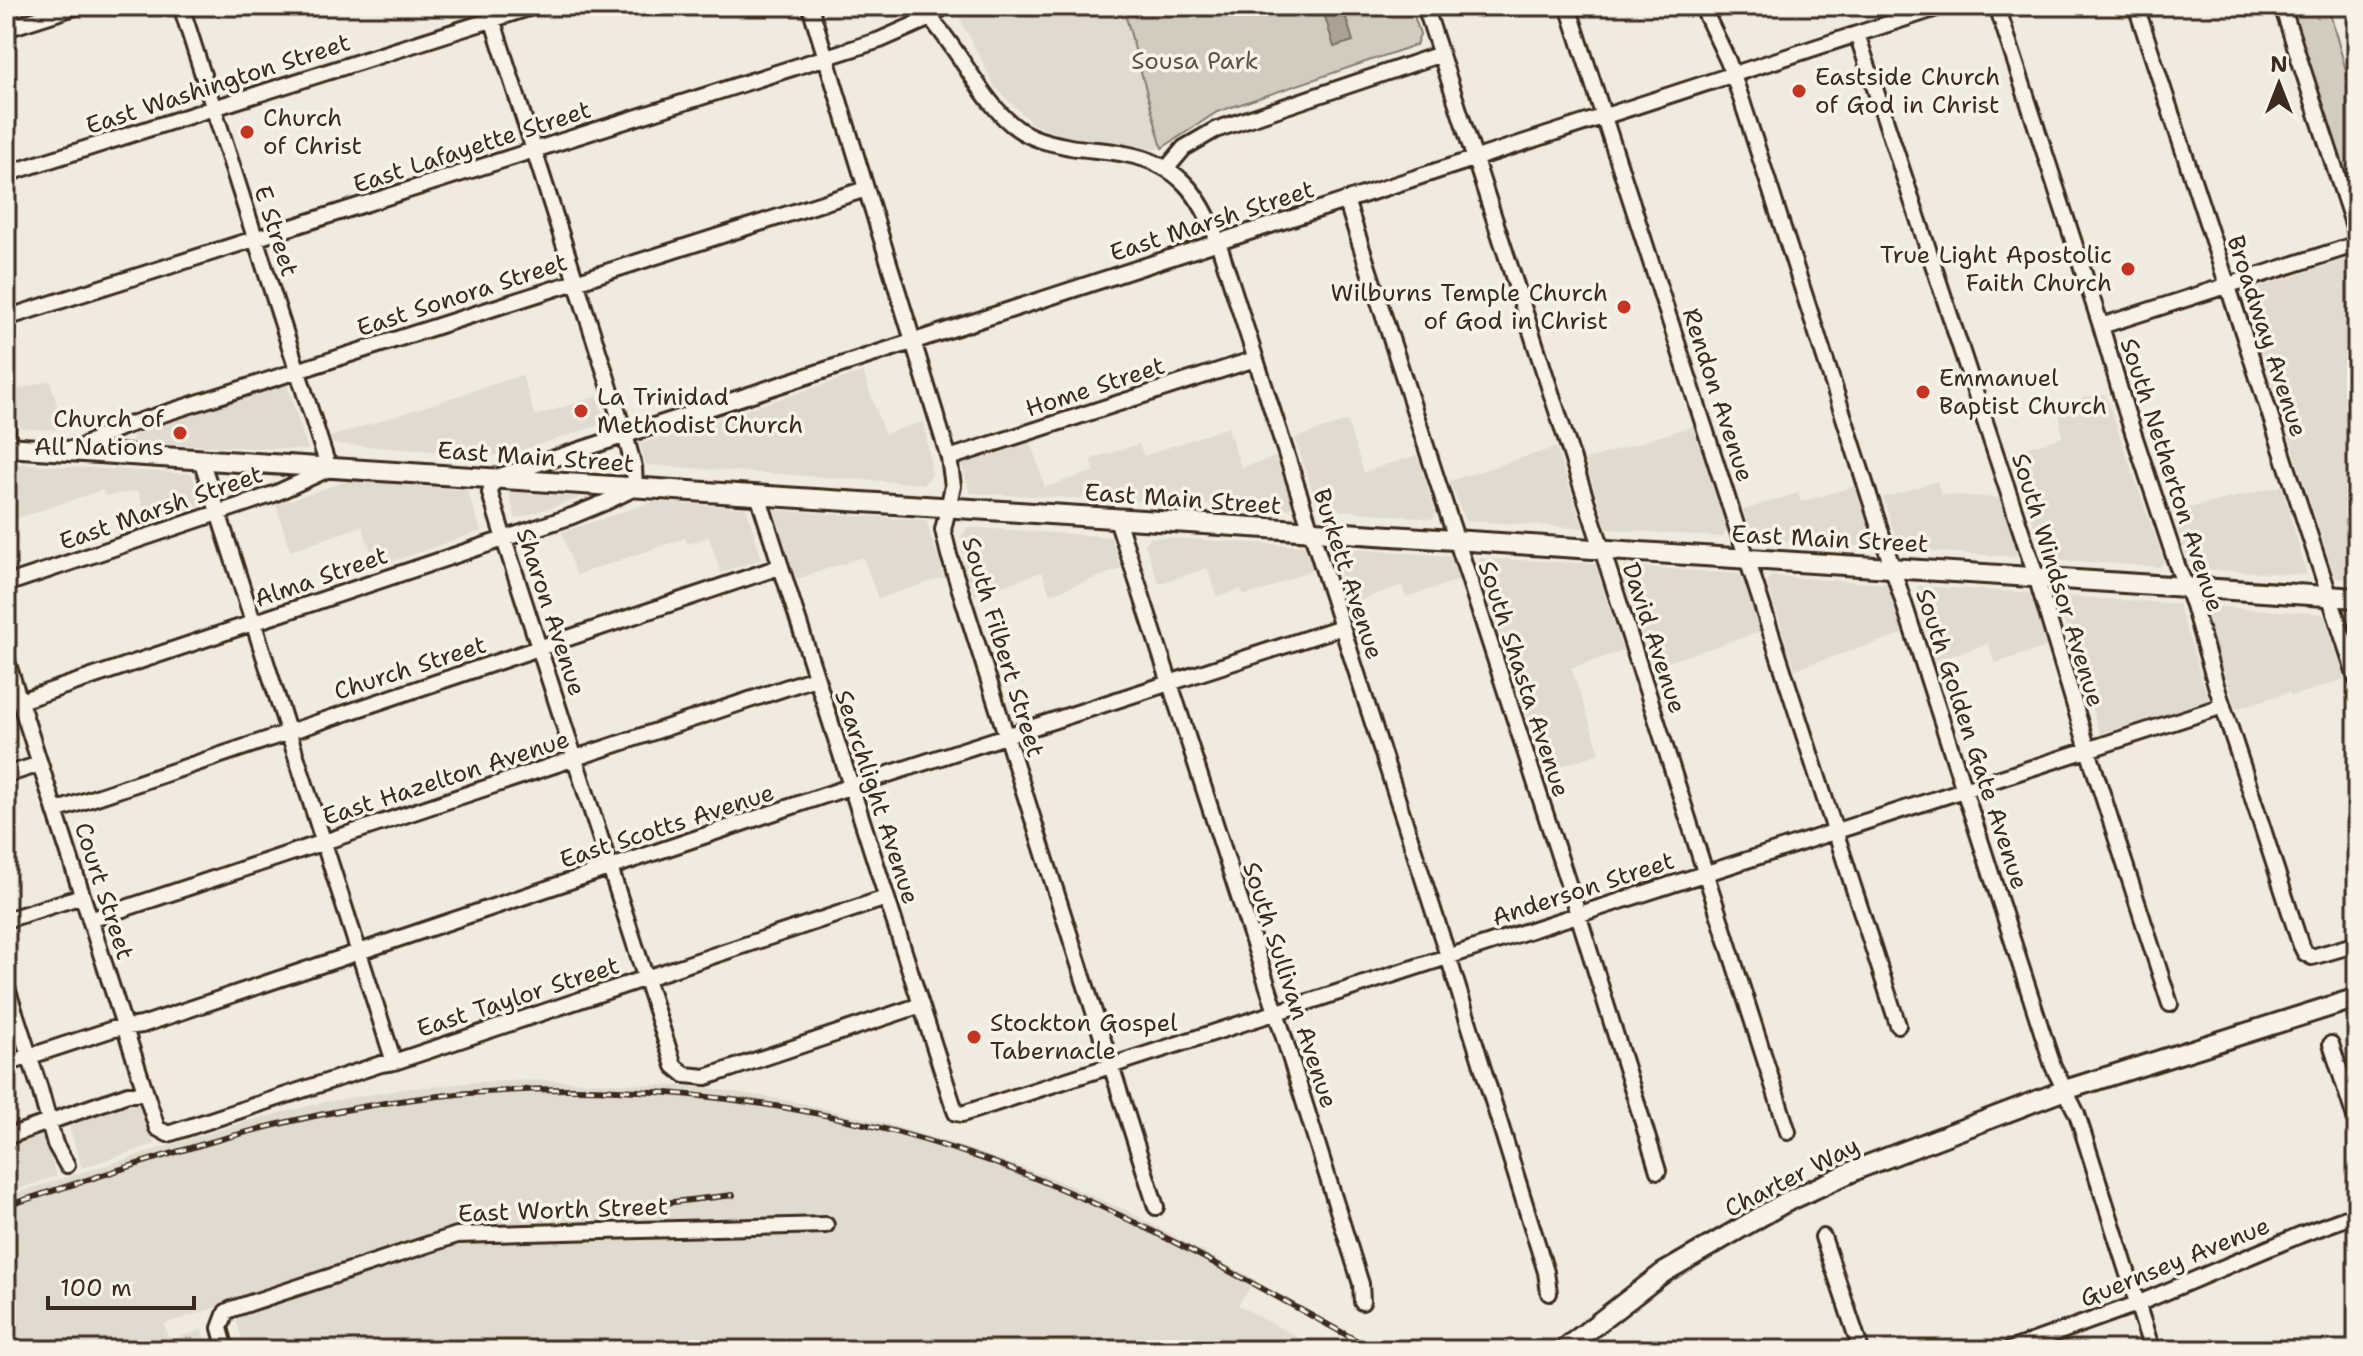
<svg xmlns="http://www.w3.org/2000/svg" width="2363" height="1356" viewBox="0 0 2363 1356" font-family="'Shantell Sans',sans-serif">
<style>
.built{fill:#e0dbd0}
.green{fill:#d1cbc0;stroke:#867a6f;stroke-width:2}
.water{fill:#aaa296;stroke:#7e7266;stroke-width:2}
.lines{fill:none;stroke-linecap:round;stroke-linejoin:round}
.minor-casing{stroke:#3b2a1e;stroke-width:20}
.major-casing{stroke:#3b2a1e;stroke-width:24}
.minor{stroke:#f7f3e8;stroke-width:14}
.major{stroke:#f7f3e8;stroke-width:18}
.rail-casing{stroke:#3b2a1e;stroke-width:6}
.rail{stroke:#f7f3e8;stroke-width:3;stroke-dasharray:9;stroke-linecap:butt}
.poi-dot{fill:#c8321e;stroke:#f7f3e8;stroke-width:3}
.labels{text-anchor:middle;stroke-width:7;stroke-linejoin:round;paint-order:stroke}
.park-label{font-size:24px;fill:#605246;stroke:#f7f3e8}
.poi-label{font-size:24px;fill:#3b2a1e;stroke:#f7f3e8;text-anchor:start}
.street-label{font-size:24px;fill:#3b2a1e;stroke:#f7f3e8}
</style>
<rect width="100%" height="100%" fill="#efebe0"/>
<filter id="ink" filterUnits="userSpaceOnUse"><feTurbulence type="fractalNoise" baseFrequency=".0125" numOctaves="2"/><feDisplacementMap in="SourceGraphic" scale="16" xChannelSelector="R" yChannelSelector="G"/><feConvolveMatrix kernelMatrix="1 2 1 2 8 2 1 2 1" color-interpolation-filters="sRGB"/></filter>
<g filter="url(#ink)">
<path class="built" d="M 958,6 L 1123,6 L 1162,148 L 1155,149 L 1065,137 L 1033,124 L 995,87 L 955,9 Z
M 2357,255 L 2357,579 L 2335,578 L 2243,293 Z
M 863,372 L 884,434 L 924,421 L 932,475 L 924,484 L 646,465 L 640,444 Z
M 522,375 L 535,416 L 597,396 L 606,423 L 503,456 L 333,444 L 330,437 Z
M 50,380 L 64,429 L 59,430 L 21,428 L 10,392 Z
M 287,384 L 308,450 L 132,443 L 133,435 Z
M 2105,394 L 2164,561 L 2159,567 L 2045,559 L 2009,453 L 2062,437 L 2059,406 L 2084,397 Z
M 1347,421 L 1364,472 L 1417,455 L 1436,513 L 1433,519 L 1318,508 L 1295,438 Z
M 1693,426 L 1727,530 L 1722,537 L 1607,529 L 1585,460 Z
M 1228,427 L 1241,468 L 1278,456 L 1293,504 L 1290,509 L 970,493 L 962,465 L 1031,443 L 1045,487 L 1095,471 L 1091,459 L 1139,444 L 1144,456 Z
M 1556,447 L 1583,528 L 1466,521 L 1449,481 Z
M 6,463 L 192,474 L 202,505 L 148,522 L 138,491 L 105,496 L 102,490 L 6,522 Z
M 220,476 L 264,478 L 265,484 L 227,497 Z
M 347,481 L 467,490 L 481,531 L 376,567 L 362,526 L 290,551 L 276,505 Z
M 1937,481 L 1941,494 L 2001,498 L 2019,551 L 2014,557 L 1900,549 L 1883,498 Z
M 1855,486 L 1873,540 L 1867,547 L 1753,539 L 1743,510 L 1798,493 L 1801,502 Z
M 2282,486 L 2307,575 L 2191,569 L 2172,512 Z
M 508,492 L 583,497 L 516,519 Z
M 653,502 L 746,508 L 762,559 L 721,573 L 709,537 L 688,544 L 685,538 L 576,575 L 562,532 Z
M 774,510 L 926,520 L 944,577 L 878,599 L 863,557 L 796,579 Z
M 968,527 L 1111,537 L 1121,569 L 1050,594 L 1042,572 L 975,595 L 964,568 L 961,536 Z
M 1151,537 L 1308,546 L 1315,568 L 1262,591 L 1244,595 L 1241,589 L 1217,597 L 1207,568 L 1159,584 L 1145,544 Z
M 1338,548 L 1451,556 L 1459,580 L 1406,597 L 1402,585 L 1350,604 L 1334,555 Z
M 1480,558 L 1595,564 L 1623,651 L 1571,668 L 1600,753 L 1546,771 L 1477,565 Z
M 1625,566 L 1741,574 L 1760,632 L 1652,667 L 1622,573 Z
M 1771,576 L 1887,584 L 1903,634 L 1795,669 L 1767,583 Z
M 1919,586 L 2033,593 L 2049,646 L 1995,663 L 1988,644 L 1935,661 L 1914,593 Z
M 2064,596 L 2178,604 L 2209,701 L 2100,734 L 2058,603 Z
M 2208,606 L 2324,614 L 2345,679 L 2291,696 L 2289,692 L 2236,709 L 2204,612 Z
M 546,1080 L 702,1087 L 792,1101 L 880,1122 L 963,1147 L 1052,1178 L 1127,1211 L 1256,1280 L 1238,1305 L 1321,1350 L 246,1350 L 230,1303 L 164,1324 L 169,1340 L 202,1330 L 208,1350 L 6,1350 L 6,1196 L 248,1121 L 325,1102 L 404,1089 L 476,1082 Z
M 139,1096 L 155,1144 L 82,1168 L 67,1120 Z
M 41,1129 L 57,1176 L 6,1193 L 6,1141 Z"/>
<path class="green" d="M 1123,6 L 1411,6 L 1420,34 L 1416,45 L 1217,112 L 1162,148 Z
M 2290,6 L 2328,6 L 2357,110 L 2357,197 L 2346,175 Z"/>
<path class="water" d="M 1343,8 L 1353,41 L 1334,47 L 1324,13 Z"/>
<g class="lines">
<g class="minor-casing">
<path id="minor" d="M 810,6 L 949,458 L 953,486 L 943,530 L 949,555 L 1156,1207
M 1425,6 L 1602,549 L 1788,1132
M 1568,6 L 1898,1025
M 1702,6 L 1728,61 L 1741,98 L 2053,1066 L 2077,1114 L 2152,1350
M 1997,6 L 2101,326 L 2126,411 L 2177,565 L 2193,605 L 2216,685 L 2300,943 L 2305,953 L 2312,957 L 2357,944
M 2136,6 L 2357,680
M 2282,6 L 2357,236
M 930,18 C 960,50 984,106 1018,129 C 1034,140 1051,143 1070,147 C 1088,150 1107,150 1125,154 C 1177,163 1201,194 1218,242 L 1448,956 L 1546,1272 L 1549,1293
M 6,29 L 78,6
M 1857,34 L 2036,576 L 2088,750 L 2170,1004
M 1167,168 L 1184,148 L 1215,130 L 1441,54
M 6,174 L 535,6
M 1346,200 L 1578,914 L 1658,1171
M 6,318 L 880,40 L 930,18 L 944,6
M 2101,326 L 2357,244
M 6,426 L 9,447
M 75,451 L 99,437 L 122,427 L 866,189
M 949,458 L 1255,359
M 201,459 L 394,1062
M 758,495 L 954,1108 L 956,1113 L 962,1114 L 2223,706
M 1117,519 L 1276,1012 L 1361,1284 L 1362,1302
M 6,584 L 274,494 L 329,469 L 181,6
M 6,658 L 157,1128 L 168,1134 L 381,1064 L 394,1062 L 886,898
M 20,701 L 572,516 L 606,502 L 635,488 L 634,467 L 625,435 L 488,6
M 6,775 L 40,764
M 55,811 L 779,567
M 6,920 L 82,896
M 90,920 L 815,678
M 6,985 L 40,1089 L 55,1144 L 67,1165
M 921,1005 L 706,1077 L 685,1075 L 674,1066 L 504,539 L 490,493 L 494,478 L 1943,6
M 2331,1044 L 2357,1124
M 6,1064 L 113,1029 L 142,1025 L 864,782 L 1342,627
M 6,1137 L 128,1094 L 135,1094 L 145,1091
M 1823,1237 L 1861,1350
M 226,1350 L 220,1328 L 226,1312 L 232,1309 L 457,1235 L 826,1225
M 2009,1350 L 2137,1304 L 2300,1235 L 2357,1214"/>
</g>
<g class="major-casing">
<path id="major" d="M 6,447 L 2357,598
M 1563,1350 L 1663,1273 L 1784,1203 L 1860,1168 L 2065,1090 L 2357,998"/>
</g>
<use href="#minor" class="minor"/>
<use href="#major" class="major"/>
<g class="rail-casing">
<path id="rail" d="M 6,1206 C 116,1171 225,1133 339,1111 C 567,1067 810,1090 1027,1175 C 1147,1222 1260,1288 1374,1350
M 622,1208 L 733,1195"/>
</g>
<use href="#rail" class="rail"/>
</g>
</g>
<g class="poi-dot">
<circle cx="1799" cy="91" r="8"/>
<circle cx="247" cy="132" r="8"/>
<circle cx="2128" cy="269" r="8"/>
<circle cx="1624" cy="307" r="8"/>
<circle cx="1923" cy="392" r="8"/>
<circle cx="581" cy="411" r="8"/>
<circle cx="180" cy="433" r="8"/>
<circle cx="974" cy="1037" r="8"/>
</g>
<g class="labels">
<g class="park-label">
<text x="1195" y="69">Sousa Park</text>
</g>
<g class="poi-label">
<text x="1815" y="85">Eastside Church<tspan x="1815" dy="28">of God in Christ</tspan></text>
<text x="263" y="126">Church<tspan x="263" dy="28">of Christ</tspan></text>
<text x="2112" y="263" text-anchor="end">True Light Apostolic<tspan x="2112" dy="28">Faith Church</tspan></text>
<text x="1608" y="301" text-anchor="end">Wilburns Temple Church<tspan x="1608" dy="28">of God in Christ</tspan></text>
<text x="1939" y="386">Emmanuel<tspan x="1939" dy="28">Baptist Church</tspan></text>
<text x="597" y="405">La Trinidad<tspan x="597" dy="28">Methodist Church</tspan></text>
<text x="164" y="427" text-anchor="end">Church of<tspan x="164" dy="28">All Nations</tspan></text>
<text x="990" y="1031">Stockton Gospel<tspan x="990" dy="28">Tabernacle</tspan></text>
</g>
<g class="street-label">
<text transform="translate(218 84) rotate(-18)" y="8">East Washington Street</text>
<text transform="translate(472 147) rotate(-18)" y="8">East Lafayette Street</text>
<text transform="translate(1212 221) rotate(-18)" y="8">East Marsh Street</text>
<text transform="translate(276 231) rotate(72)" y="8">E Street</text>
<text transform="translate(462 295) rotate(-18)" y="8">East Sonora Street</text>
<text transform="translate(2267 336) rotate(72)" y="8">Broadway Avenue</text>
<text transform="translate(1095 387) rotate(-18)" y="8">Home Street</text>
<text transform="translate(1718 395) rotate(72)" y="8">Rendon Avenue</text>
<text transform="translate(536 457) rotate(4)" y="8">East Main Street</text>
<text transform="translate(2172 475) rotate(72)" y="8">South Netherton Avenue</text>
<text transform="translate(1183 499) rotate(4)" y="8">East Main Street</text>
<text transform="translate(161 508) rotate(-19)" y="8">East Marsh Street</text>
<text transform="translate(1830 539) rotate(3)" y="8">East Main Street</text>
<text transform="translate(1348 574) rotate(72)" y="8">Burkett Avenue</text>
<text transform="translate(321 577) rotate(-19)" y="8">Alma Street</text>
<text transform="translate(2058 580) rotate(73)" y="8">South Windsor Avenue</text>
<text transform="translate(551 612) rotate(72)" y="8">Sharon Avenue</text>
<text transform="translate(1654 638) rotate(72)" y="8">David Avenue</text>
<text transform="translate(1003 647) rotate(73)" y="8">South Filbert Street</text>
<text transform="translate(410 668) rotate(-18)" y="8">Church Street</text>
<text transform="translate(1524 679) rotate(72)" y="8">South Shasta Avenue</text>
<text transform="translate(1972 739) rotate(72)" y="8">South Golden Gate Avenue</text>
<text transform="translate(446 778) rotate(-18)" y="8">East Hazelton Avenue</text>
<text transform="translate(877 797) rotate(72)" y="8">Searchlight Avenue</text>
<text transform="translate(667 826) rotate(-18)" y="8">East Scotts Avenue</text>
<text transform="translate(1583 889) rotate(-18)" y="8">Anderson Street</text>
<text transform="translate(104 891) rotate(72)" y="8">Court Street</text>
<text transform="translate(1290 985) rotate(72)" y="8">South Sullivan Avenue</text>
<text transform="translate(518 997) rotate(-18)" y="8">East Taylor Street</text>
<text transform="translate(1792 1177) rotate(-27)" y="8">Charter Way</text>
<text transform="translate(563 1210) rotate(-2)" y="8">East Worth Street</text>
<text transform="translate(2175 1262) rotate(-22)" y="8">Guernsey Avenue</text>
</g>
</g>
<rect width="2363" height="1356" fill="none" stroke="#f7f3e8" stroke-width="32"/>
<rect x="16" y="16" width="2331" height="1324" fill="none" stroke="#3b2a1e" stroke-width="3" filter="url(#ink)"/>
<g transform="translate(2279 84)" stroke="#f7f3e8" stroke-width="6" paint-order="stroke">
<path d="M0-6L14 30L0 20L-14 30Z" fill="#3b2a1e"/>
<text y="-12" font-size="22" font-weight="bold" text-anchor="middle" fill="#3b2a1e">N</text>
</g>
<path d="M48 1296v12h146v-12" fill="none" stroke="#3b2a1e" stroke-width="4"/>
<text x="60" y="1296" font-size="24" fill="#3b2a1e" stroke="#f7f3e8" stroke-width="6" paint-order="stroke">100 m</text>
</svg>
